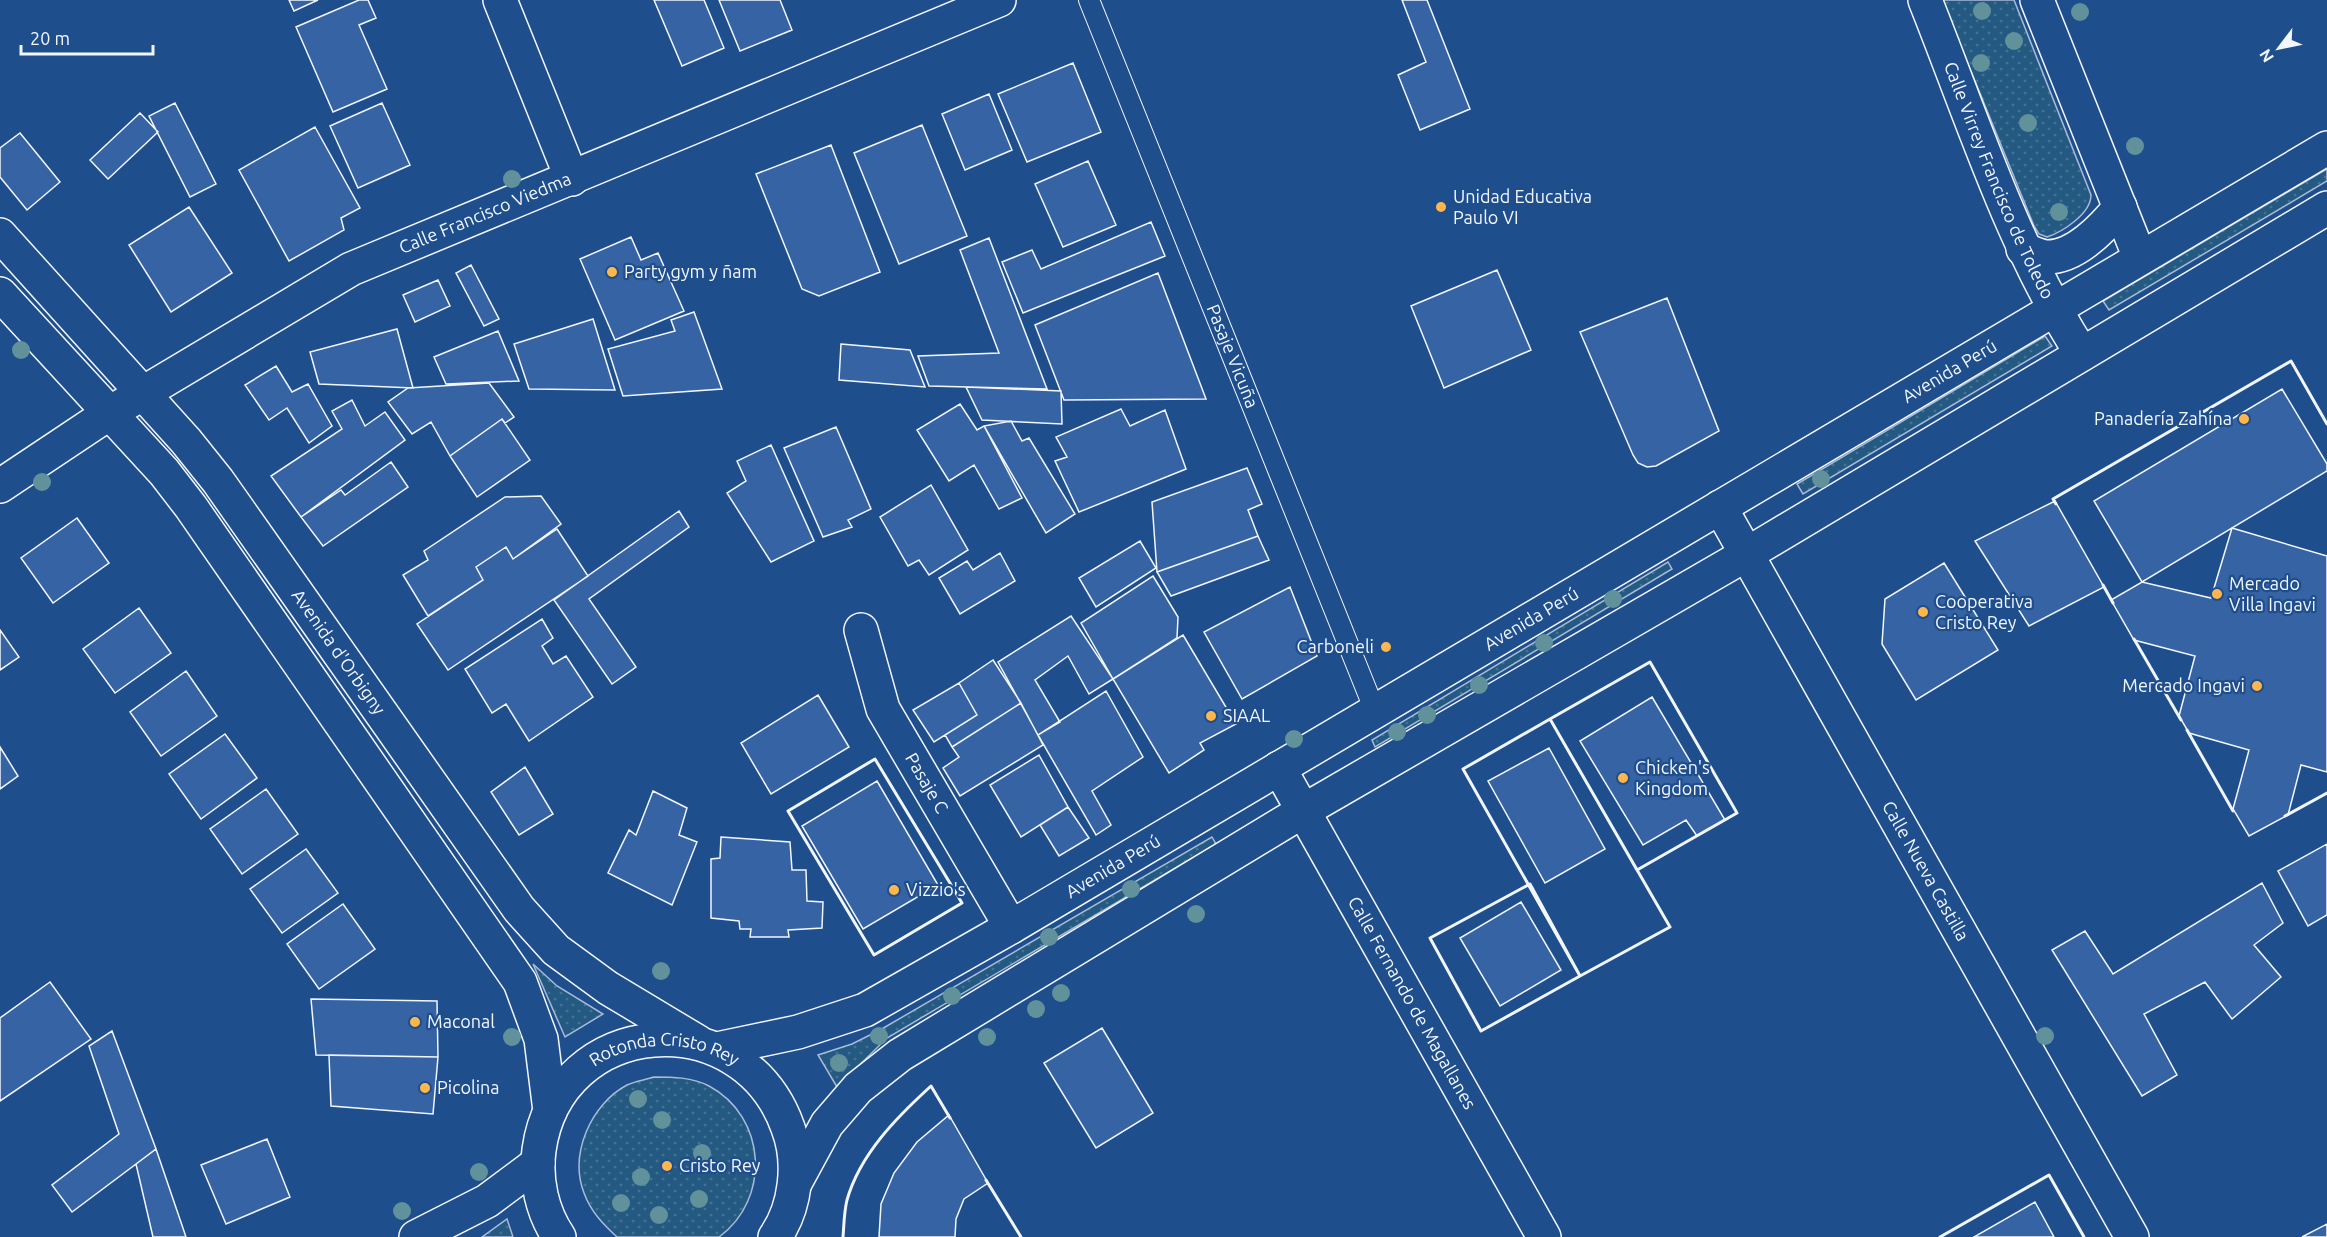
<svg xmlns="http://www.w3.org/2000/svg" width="2327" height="1237" viewBox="0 0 2327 1237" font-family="Ubuntu,sans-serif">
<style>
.grass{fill:url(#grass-dots);stroke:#a8bbd7;stroke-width:1.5}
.building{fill:#3563a3;stroke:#f2f6ff;stroke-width:1.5}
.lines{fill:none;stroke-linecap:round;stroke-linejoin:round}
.service-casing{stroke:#f2f6ff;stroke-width:22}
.minor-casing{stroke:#f2f6ff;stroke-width:36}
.tertiary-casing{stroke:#f2f6ff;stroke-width:36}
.secondary-casing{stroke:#f2f6ff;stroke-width:36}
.service{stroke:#1f4e8c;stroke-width:20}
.minor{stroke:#1f4e8c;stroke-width:33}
.tertiary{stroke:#1f4e8c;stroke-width:33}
.secondary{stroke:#1f4e8c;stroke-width:33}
.wall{stroke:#f2f6ff;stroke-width:3}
.tree{fill:#61919a}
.poi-dot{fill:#ffb74d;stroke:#1f4e8c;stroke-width:2}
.labels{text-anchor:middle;stroke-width:4.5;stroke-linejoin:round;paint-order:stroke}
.street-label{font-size:18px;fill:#f2f6ff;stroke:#1f4e8c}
.poi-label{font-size:18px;fill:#f2f6ff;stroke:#1f4e8c;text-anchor:start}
</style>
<defs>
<pattern id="grass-dots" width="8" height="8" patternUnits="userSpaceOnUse" patternTransform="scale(1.5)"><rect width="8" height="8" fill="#245a82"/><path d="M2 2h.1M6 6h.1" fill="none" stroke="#447295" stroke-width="1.8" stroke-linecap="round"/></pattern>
</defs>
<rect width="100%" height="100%" fill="#1f4e8c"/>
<path class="grass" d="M 1942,0 L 2014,0 L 2091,195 C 2091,214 2062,232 2047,237 L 2039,234 L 2034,226 Z
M 2327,169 L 2327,181 L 2109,310 L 2103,301 Z
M 2045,336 L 2052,346 L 1803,494 L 1797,484 Z
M 1668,562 L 1672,569 L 1375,747 L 1372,740 Z
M 1212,837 L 1216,844 L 887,1038 L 837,1087 L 818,1055 L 852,1044 L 880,1030 Z
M 533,964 L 557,986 L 603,1014 L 565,1037 Z
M 654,1077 C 672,1077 692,1077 709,1086 C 767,1117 771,1199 719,1237 L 617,1237 C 603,1224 591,1212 584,1193 C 569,1154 591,1104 627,1085 C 635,1081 645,1080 654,1077 Z
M 507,1219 L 513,1237 L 482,1237 Z"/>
<path class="building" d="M 289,0 L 318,0 L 294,11 Z
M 359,0 L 368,0 L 376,18 L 359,25 L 387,89 L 333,112 L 296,27 Z
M 654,0 L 704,0 L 724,48 L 682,66 Z
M 719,0 L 780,0 L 792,30 L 740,51 Z
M 1402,0 L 1427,0 L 1470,109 L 1420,130 L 1398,75 L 1426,62 Z
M 1073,63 L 1101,132 L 1027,162 L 998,94 Z
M 989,94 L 1012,150 L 965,170 L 942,114 Z
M 175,103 L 216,184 L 190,197 L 149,116 Z
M 382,103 L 410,165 L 358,188 L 330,126 Z
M 140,113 L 158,132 L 108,179 L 90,160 Z
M 922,125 L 967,236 L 899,264 L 854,153 Z
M 315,127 L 360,208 L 341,218 L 344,230 L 289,261 L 239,170 Z
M 20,133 L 60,182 L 27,210 L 0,177 L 0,148 Z
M 831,145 L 880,272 L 819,296 L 802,289 L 756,174 Z
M 1088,161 L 1116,225 L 1063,247 L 1035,184 Z
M 189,207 L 232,273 L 171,312 L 129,245 Z
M 1151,222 L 1165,256 L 1023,313 L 1002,262 L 1032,250 L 1041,269 Z
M 631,237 L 641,260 L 658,253 L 684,311 L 615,340 L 580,259 Z
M 989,238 L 1047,389 L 929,386 L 918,356 L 999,353 L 960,250 Z
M 471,265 L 499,319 L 484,326 L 456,273 Z
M 1497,270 L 1531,350 L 1444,388 L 1411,306 Z
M 1158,273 L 1206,399 L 1064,400 L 1035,325 Z
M 438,280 L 450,306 L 415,322 L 403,295 Z
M 1667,298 L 1719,431 L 1656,466 L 1647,467 L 1638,463 L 1633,455 L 1580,332 Z
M 694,312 L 722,389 L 623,396 L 608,349 L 675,331 L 671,320 Z
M 593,319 L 615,390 L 529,389 L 514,344 Z
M 397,329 L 413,388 L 319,384 L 310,352 Z
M 498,331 L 519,381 L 446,384 L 434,357 Z
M 841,344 L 910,350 L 925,387 L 839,380 Z
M 276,366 L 292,392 L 308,384 L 332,426 L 309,443 L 287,408 L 269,420 L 245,385 Z
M 489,383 L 514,417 L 505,423 L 502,419 L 450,456 L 431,422 L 412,434 L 388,402 L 408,388 Z
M 966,387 L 1061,391 L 1062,424 L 982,420 Z
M 2282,389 L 2327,464 L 2327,471 L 2142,582 L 2094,501 Z
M 352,400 L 365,426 L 385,412 L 405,440 L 301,517 L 271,476 L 342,429 L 332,411 Z
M 960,404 L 977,430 L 984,426 L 1022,498 L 999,509 L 974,465 L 949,481 L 917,430 Z
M 1121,409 L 1130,426 L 1165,410 L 1186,469 L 1079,512 L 1055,461 L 1067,457 L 1056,437 Z
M 502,419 L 530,460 L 477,497 L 450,456 Z
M 1011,421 L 1022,441 L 1029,438 L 1075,514 L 1046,533 L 984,426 Z
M 836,427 L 871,509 L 848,520 L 852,527 L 823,537 L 784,448 Z
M 771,445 L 814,541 L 771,562 L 727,493 L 746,481 L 737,461 Z
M 391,462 L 408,487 L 323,546 L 301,517 L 341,490 L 345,495 Z
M 1247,468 L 1262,504 L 1248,510 L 1258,536 L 1157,572 L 1152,502 Z
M 931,485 L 968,550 L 929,575 L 919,560 L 908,566 L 880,517 Z
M 541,496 L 561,524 L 513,559 L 506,547 L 476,567 L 483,580 L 428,616 L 403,575 L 428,560 L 424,551 L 505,497 Z
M 2055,501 L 2104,587 L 2029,626 L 1975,541 Z
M 679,511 L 689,527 L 589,599 L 636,667 L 612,684 L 554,600 Z
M 77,518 L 109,563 L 53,603 L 21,558 Z
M 2232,528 L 2327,556 L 2327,772 L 2301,765 L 2288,815 L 2249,836 L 2233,809 L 2249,750 L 2189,733 L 2179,716 L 2195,656 L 2134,640 L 2111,600 L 2142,582 L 2211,598 Z
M 557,529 L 588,576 L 448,670 L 417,624 L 483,580 L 476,567 L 506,547 L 513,559 Z
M 1258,536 L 1269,560 L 1171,596 L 1157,572 Z
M 1140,541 L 1156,568 L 1096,607 L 1079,578 Z
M 1000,553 L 1015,581 L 960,614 L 939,578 L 967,561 L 973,570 Z
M 1944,563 L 1998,650 L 1916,700 L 1882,644 L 1885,599 Z
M 1153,576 L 1178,617 L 1177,638 L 1113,679 L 1081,623 Z
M 1290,587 L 1317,656 L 1242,699 L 1204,632 Z
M 139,608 L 171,653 L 115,693 L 83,649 Z
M 1071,616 L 1113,679 L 1089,694 L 1068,656 L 1035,680 L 1060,722 L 1038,735 L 998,662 Z
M 542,619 L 553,638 L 542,646 L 553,664 L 566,656 L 593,697 L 529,741 L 506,704 L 492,713 L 465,669 Z
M 0,630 L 19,657 L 0,670 Z
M 1183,635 L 1236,724 L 1200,743 L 1204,750 L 1169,773 L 1113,679 Z
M 993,660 L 1021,703 L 952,747 L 945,735 L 977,715 L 959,683 Z
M 186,671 L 217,716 L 161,756 L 130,712 Z
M 959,683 L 977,715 L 934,742 L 913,710 Z
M 1106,691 L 1143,757 L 1092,791 L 1111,825 L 1096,835 L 1038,735 Z
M 818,695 L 849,747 L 771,794 L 741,743 Z
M 1652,697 L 1725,820 L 1697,836 L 1686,820 L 1643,845 L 1580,741 Z
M 1021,703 L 1043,745 L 960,796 L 943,768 L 959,757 L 952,747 Z
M 225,734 L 257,778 L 201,819 L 169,774 Z
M 0,747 L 18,776 L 0,789 Z
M 1549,748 L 1605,849 L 1545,883 L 1488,781 Z
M 1039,755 L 1068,807 L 1021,837 L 990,785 Z
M 525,767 L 553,814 L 519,835 L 491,792 Z
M 877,781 L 938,885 L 863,929 L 802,826 Z
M 266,789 L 298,834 L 242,874 L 210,829 Z
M 653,791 L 687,808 L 679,835 L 697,842 L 672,905 L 608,873 L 629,830 L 636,835 Z
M 1068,807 L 1089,838 L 1059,856 L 1040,825 Z
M 721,837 L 790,842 L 792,870 L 806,870 L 807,901 L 823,902 L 822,928 L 788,930 L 789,937 L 750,937 L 751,929 L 740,929 L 739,921 L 711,918 L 711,859 L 720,858 Z
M 2327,844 L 2327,915 L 2308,926 L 2278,871 Z
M 306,849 L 338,893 L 282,933 L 250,889 Z
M 2262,883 L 2283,923 L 2254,945 L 2281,977 L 2232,1019 L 2205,982 L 2144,1014 L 2177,1075 L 2142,1096 L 2052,950 L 2085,931 L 2113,974 Z
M 1521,902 L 1561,970 L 1500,1006 L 1460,938 Z
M 343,904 L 375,949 L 319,989 L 287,944 Z
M 50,982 L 91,1039 L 0,1101 L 0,1018 Z
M 311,999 L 437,1001 L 438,1057 L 316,1055 Z
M 1102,1028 L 1153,1113 L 1096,1148 L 1044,1063 Z
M 112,1031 L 156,1149 L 72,1212 L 52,1185 L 119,1134 L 89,1046 Z
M 329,1055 L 438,1057 L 433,1114 L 331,1106 Z
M 949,1115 L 988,1183 L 964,1199 L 956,1219 L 955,1237 L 879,1237 L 881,1204 L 894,1173 L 917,1142 Z
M 267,1139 L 290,1197 L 226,1224 L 201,1165 Z
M 156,1149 L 186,1237 L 153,1237 L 136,1164 Z
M 2035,1202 L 2054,1237 L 1974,1237 Z
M 2327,1224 L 2327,1237 L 2302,1237 Z"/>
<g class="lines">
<g class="service-casing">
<g id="service">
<path id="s1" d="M 1089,0 L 1375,711"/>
</g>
</g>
<g class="minor-casing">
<g id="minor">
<path d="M 500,0 L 572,179"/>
<path id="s2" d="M 0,486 L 108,414 L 351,269 L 999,0"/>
<path id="s3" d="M 1720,507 L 2132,1237"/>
<path id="s4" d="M 861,630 L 883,709 L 1011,927"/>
<path id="s5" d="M 1279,768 L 1544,1237"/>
</g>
</g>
<g class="tertiary-casing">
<g id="tertiary">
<path id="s6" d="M 1925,0 C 1973,120 2012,246 2082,354"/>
<path d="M 2037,0 L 2140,258"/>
<path d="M 2023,249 C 2030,252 2039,256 2046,257 C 2075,258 2104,227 2120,207"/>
</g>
</g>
<g class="secondary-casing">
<g id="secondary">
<path id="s7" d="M 0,235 L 186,441 L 218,481 L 519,909 L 556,950 L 608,988 L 698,1042"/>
<path d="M 0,294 L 164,472 L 191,507 L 520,982 L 541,1039 L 550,1111"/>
<path id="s8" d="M 717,1049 L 798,1032 L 865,1010 L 1011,927 L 2327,148"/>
<path d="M 795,1183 L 827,1124 L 858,1088 L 900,1055 L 1303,811 L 1747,554 L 2327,208"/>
<path d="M 416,1237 L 487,1201 L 538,1163"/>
<path id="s9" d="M 559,1237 C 542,1212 535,1180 539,1150 C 558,1014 743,1000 788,1128 C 801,1162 796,1207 775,1237"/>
</g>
</g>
<use href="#service" class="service"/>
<use href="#minor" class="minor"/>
<use href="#tertiary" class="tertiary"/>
<use href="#secondary" class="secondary"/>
<path class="wall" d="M 2056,504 L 2053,499 L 2291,361 L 2327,424
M 2103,585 L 2113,603
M 2134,639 L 2181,720
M 1650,662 L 1737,813 L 1637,870 L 1550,719 Z
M 1550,719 L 1670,927 L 1580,976 L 1463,769 Z
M 2187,730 L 2233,811
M 875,759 L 962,903 L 874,955 L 788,811 Z
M 2285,816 L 2327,793
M 1530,884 L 1580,976 L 1481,1031 L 1430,938 Z
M 986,1180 L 1021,1237
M 843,1237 C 844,1225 844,1212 847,1200 C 860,1154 897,1117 931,1086 L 950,1118
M 1940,1237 L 2049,1175 L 2084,1237"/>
</g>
<g class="tree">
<circle cx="1982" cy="11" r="9"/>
<circle cx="2080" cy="12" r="9"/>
<circle cx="2014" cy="41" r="9"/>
<circle cx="1981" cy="63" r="9"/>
<circle cx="2028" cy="123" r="9"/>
<circle cx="2135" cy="146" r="9"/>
<circle cx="512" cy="179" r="9"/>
<circle cx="2059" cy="212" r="9"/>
<circle cx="21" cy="350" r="9"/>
<circle cx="1821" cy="479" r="9"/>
<circle cx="42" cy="482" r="9"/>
<circle cx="1613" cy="599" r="9"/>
<circle cx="1544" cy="643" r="9"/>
<circle cx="1479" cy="685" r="9"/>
<circle cx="1427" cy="715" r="9"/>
<circle cx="1397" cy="732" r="9"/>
<circle cx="1294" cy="739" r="9"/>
<circle cx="1131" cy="889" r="9"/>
<circle cx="1196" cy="914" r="9"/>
<circle cx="1049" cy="937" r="9"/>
<circle cx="661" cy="971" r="9"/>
<circle cx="1061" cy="993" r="9"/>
<circle cx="952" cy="996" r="9"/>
<circle cx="1036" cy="1009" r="9"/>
<circle cx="879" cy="1036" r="9"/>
<circle cx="2045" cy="1036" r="9"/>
<circle cx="512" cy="1037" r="9"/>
<circle cx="987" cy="1037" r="9"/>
<circle cx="839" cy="1063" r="9"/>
<circle cx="638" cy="1099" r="9"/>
<circle cx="662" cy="1120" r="9"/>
<circle cx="702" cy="1153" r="9"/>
<circle cx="479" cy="1172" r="9"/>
<circle cx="641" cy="1177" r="9"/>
<circle cx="699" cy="1199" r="9"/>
<circle cx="621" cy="1203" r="9"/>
<circle cx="402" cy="1211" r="9"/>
<circle cx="659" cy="1215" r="9"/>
</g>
<g class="poi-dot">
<circle cx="1441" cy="207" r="6"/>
<circle cx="612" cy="272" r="6"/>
<circle cx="2244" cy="419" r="6"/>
<circle cx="2217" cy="594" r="6"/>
<circle cx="1923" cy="612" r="6"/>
<circle cx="1386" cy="647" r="6"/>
<circle cx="2257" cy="686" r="6"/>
<circle cx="1211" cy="716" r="6"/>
<circle cx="1623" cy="778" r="6"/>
<circle cx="894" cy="890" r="6"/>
<circle cx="415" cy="1022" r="6"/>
<circle cx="425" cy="1088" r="6"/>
<circle cx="667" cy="1166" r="6"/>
</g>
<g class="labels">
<g class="street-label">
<text dy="6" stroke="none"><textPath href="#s6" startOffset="195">Calle Virrey Francisco de Toledo</textPath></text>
<text dy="6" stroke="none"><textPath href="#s2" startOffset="558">Calle Francisco Viedma</textPath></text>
<text dy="6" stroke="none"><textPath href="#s1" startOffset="384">Pasaje Vicuña</textPath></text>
<text dy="6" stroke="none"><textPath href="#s8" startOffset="1412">Avenida Perú</textPath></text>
<text dy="6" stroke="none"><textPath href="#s8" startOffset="926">Avenida Perú</textPath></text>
<text dy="6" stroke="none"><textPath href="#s7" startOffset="538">Avenida d'Orbigny</textPath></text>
<text dy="6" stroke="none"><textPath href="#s4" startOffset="168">Pasaje C</textPath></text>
<text dy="6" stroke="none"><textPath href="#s8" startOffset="440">Avenida Perú</textPath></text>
<text dy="6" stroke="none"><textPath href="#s3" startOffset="418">Calle Nueva Castilla</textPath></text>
<text dy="6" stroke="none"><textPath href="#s5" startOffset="270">Calle Fernando de Magallanes</textPath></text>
<text dy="6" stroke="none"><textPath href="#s9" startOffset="274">Rotonda Cristo Rey</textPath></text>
</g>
<g class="poi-label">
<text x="1453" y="203">Unidad Educativa<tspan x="1453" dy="21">Paulo VI</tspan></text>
<text x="624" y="278">Party gym y ñam</text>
<text x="2232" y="425" text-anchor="end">Panadería Zahína</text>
<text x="2229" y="590">Mercado<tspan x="2229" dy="21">Villa Ingavi</tspan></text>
<text x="1935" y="608">Cooperativa<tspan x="1935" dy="21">Cristo Rey</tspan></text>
<text x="1374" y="653" text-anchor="end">Carboneli</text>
<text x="2245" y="692" text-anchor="end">Mercado Ingavi</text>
<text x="1223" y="722">SIAAL</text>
<text x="1635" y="774">Chicken's<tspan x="1635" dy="21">Kingdom</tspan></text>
<text x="906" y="896">Vizzio's</text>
<text x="427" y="1028">Maconal</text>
<text x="437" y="1094">Picolina</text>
<text x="679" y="1172">Cristo Rey</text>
</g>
</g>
<g transform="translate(2279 48) rotate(238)" stroke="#1f4e8c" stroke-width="4.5" paint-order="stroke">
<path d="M0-4.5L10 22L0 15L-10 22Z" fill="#f2f6ff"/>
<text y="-9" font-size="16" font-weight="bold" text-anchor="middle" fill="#f2f6ff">N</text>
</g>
<path d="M21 45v9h132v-9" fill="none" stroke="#f2f6ff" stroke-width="3"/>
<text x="30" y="45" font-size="18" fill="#f2f6ff" stroke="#1f4e8c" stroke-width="4.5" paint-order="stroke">20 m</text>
</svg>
